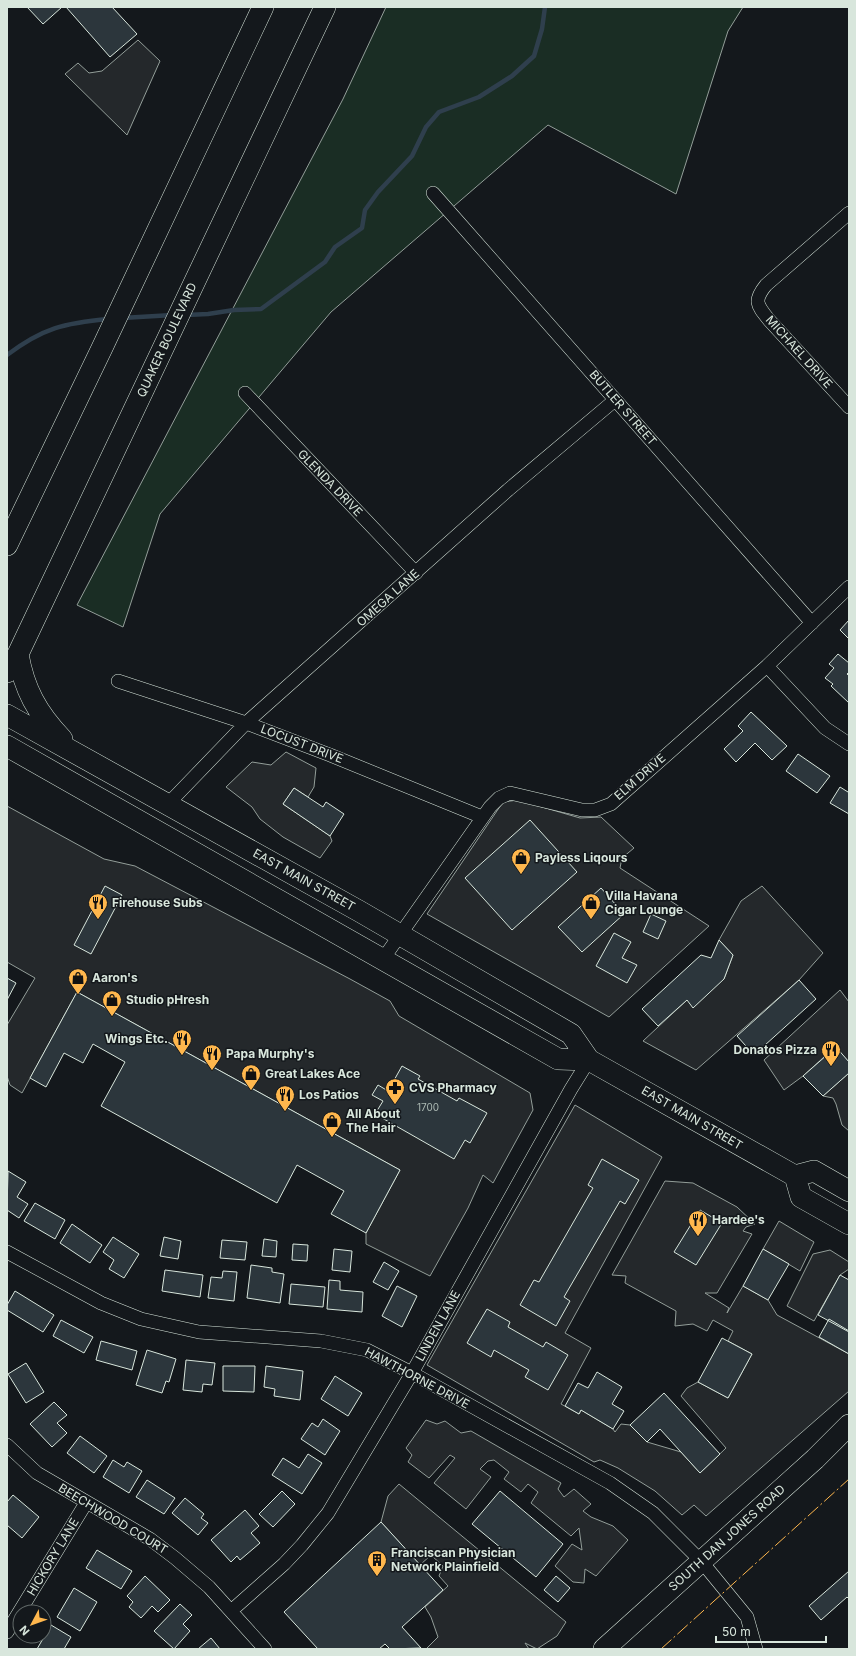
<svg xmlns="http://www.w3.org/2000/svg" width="856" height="1656" viewBox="0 0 856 1656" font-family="Inter,sans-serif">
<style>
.green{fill:#1a2d24;stroke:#939e99}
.parking{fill:#24282b;stroke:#939e99}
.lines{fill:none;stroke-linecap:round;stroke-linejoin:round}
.stream{stroke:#2f3f4d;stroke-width:4.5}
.building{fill:#2c363c;stroke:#d8e6dc}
.minor-casing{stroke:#d8e6dc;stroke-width:14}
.primary-casing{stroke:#d8e6dc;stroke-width:22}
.minor{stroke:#14181c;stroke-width:13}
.primary{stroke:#14181c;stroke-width:21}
.power{stroke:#ffb74d;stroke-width:1;stroke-dasharray:14 3 2 3;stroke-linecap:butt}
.labels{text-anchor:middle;stroke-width:3;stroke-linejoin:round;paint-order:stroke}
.number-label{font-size:10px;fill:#adbab4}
.street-label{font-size:12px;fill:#d8e6dc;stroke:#14181c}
.poi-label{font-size:12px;font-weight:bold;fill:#d8e6dc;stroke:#14181c;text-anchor:start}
</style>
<rect width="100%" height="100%" fill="#14181c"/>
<path class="green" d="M 386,7 L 743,7 L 728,31 L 676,194 L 548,125 L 331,312 L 160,514 L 123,627 L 77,605 L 343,99 Z"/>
<path class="parking" d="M 138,40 L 160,61 L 127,135 L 65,74 L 78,63 L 89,73 L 102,71 Z
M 286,752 L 316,768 L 314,787 L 308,797 L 294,788 L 283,804 L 330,836 L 332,841 L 320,858 L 283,837 L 260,819 L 252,807 L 226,787 L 252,762 L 271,765 Z
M 518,800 L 580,818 L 601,817 L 634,848 L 622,858 L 620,868 L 709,926 L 609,1017 L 427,914 L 503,802 Z
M 7,806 L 104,859 L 135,866 L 350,979 L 390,1001 L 399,1016 L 530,1093 L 533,1110 L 493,1183 L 483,1175 L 468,1208 L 430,1276 L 366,1244 L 366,1233 L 400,1170 L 77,992 L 22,1093 L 10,1085 L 7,1076 L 7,1025 L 35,978 L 7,962 Z
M 762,886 L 823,953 L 799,980 L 696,1070 L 643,1041 L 687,1000 L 724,979 L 733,955 L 719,940 L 741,901 Z
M 840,990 L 849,1002 L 849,1062 L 835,1047 L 803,1076 L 784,1090 L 764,1060 Z
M 849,1073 L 849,1131 L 842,1125 L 836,1104 L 833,1098 L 823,1096 Z
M 575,1105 L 662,1157 L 565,1333 L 591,1348 L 561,1404 L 579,1414 L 581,1410 L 613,1429 L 615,1432 L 621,1424 L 630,1425 L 647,1442 L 681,1452 L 700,1473 L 726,1448 L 681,1396 L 687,1388 L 698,1382 L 728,1398 L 752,1354 L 728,1341 L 733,1331 L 713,1320 L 707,1331 L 693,1324 L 675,1326 L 676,1311 L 625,1283 L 626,1276 L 612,1275 L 665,1181 L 693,1183 L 737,1207 L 755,1224 L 746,1227 L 743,1231 L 752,1234 L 717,1293 L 705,1293 L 729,1308 L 727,1313 L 743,1286 L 768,1300 L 777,1315 L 849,1354 L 849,1391 L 706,1516 L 694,1505 L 682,1515 L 655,1491 L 618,1468 L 600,1460 L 594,1462 L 427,1365 Z
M 779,1221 L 814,1242 L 800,1271 L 763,1249 Z
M 830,1250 L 849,1262 L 849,1269 L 840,1275 L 814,1321 L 787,1306 L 813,1254 Z
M 426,1420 L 437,1424 L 445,1421 L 461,1433 L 471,1431 L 561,1483 L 558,1489 L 564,1497 L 574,1489 L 591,1504 L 583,1511 L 591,1517 L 613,1526 L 628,1540 L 596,1576 L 585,1569 L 584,1583 L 573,1582 L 555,1566 L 572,1544 L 582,1550 L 579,1528 L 571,1536 L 531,1503 L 538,1492 L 528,1484 L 521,1492 L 504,1479 L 509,1472 L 494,1460 L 488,1461 L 480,1469 L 491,1477 L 466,1509 L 434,1483 L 455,1458 L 450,1455 L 429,1478 L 408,1462 L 412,1455 L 406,1448 Z
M 399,1484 L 566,1622 L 557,1636 L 537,1649 L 525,1643 L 529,1649 L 426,1649 L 438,1637 L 431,1617 L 425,1607 L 448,1586 L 439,1576 L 443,1566 L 431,1555 L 420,1565 L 381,1522 L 388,1496 Z"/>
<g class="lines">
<path class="stream" d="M 186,315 L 208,314 L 234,310 L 261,309 L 325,262 L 335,247 L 362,228 L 365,210 L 378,192 L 412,156 L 426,127 L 439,112 L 479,97 L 512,76 L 534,56 L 542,29 L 545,7
M 122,318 L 173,315
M 7,355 C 43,328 64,323 109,319"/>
</g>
<path class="building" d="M 27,7 L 62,7 L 43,24 Z
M 66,7 L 112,7 L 137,34 L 110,57 Z
M 849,620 L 849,639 L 840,630 Z
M 838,654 L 849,663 L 849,672 L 847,674 L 849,676 L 849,703 L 831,686 L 833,684 L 825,678 L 834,668 L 829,664 Z
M 751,712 L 787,746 L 772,760 L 755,743 L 736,762 L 724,749 L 743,731 L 738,726 Z
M 798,754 L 830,776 L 817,793 L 786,771 Z
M 840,787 L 848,792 L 849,790 L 849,814 L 830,803 Z
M 294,788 L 323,807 L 326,802 L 344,814 L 330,836 L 283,804 Z
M 530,820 L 577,872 L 512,930 L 465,878 Z
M 105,886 L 122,895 L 91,954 L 74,945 Z
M 601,888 L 624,914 L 582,952 L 558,927 Z
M 651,914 L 666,921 L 658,939 L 643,932 Z
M 614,933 L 631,942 L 622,958 L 637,965 L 627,983 L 596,966 Z
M 719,940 L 733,955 L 724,979 L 693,1008 L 687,1000 L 658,1026 L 642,1009 L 701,955 L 711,958 Z
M 7,978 L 16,983 L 7,1000 Z
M 799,980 L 816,999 L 754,1055 L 737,1036 Z
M 77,992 L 400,1170 L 366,1233 L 331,1214 L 344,1191 L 297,1165 L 277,1203 L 101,1106 L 125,1062 L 93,1044 L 83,1063 L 64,1053 L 46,1087 L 30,1078 Z
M 836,1047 L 849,1062 L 849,1073 L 823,1096 L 803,1076 Z
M 402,1066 L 420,1076 L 418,1079 L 457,1101 L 459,1098 L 487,1113 L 470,1143 L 465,1140 L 454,1159 L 375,1114 L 383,1101 L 372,1095 L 378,1085 L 388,1091 Z
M 602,1159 L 639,1180 L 625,1204 L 620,1201 L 564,1297 L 570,1301 L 556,1326 L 520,1305 L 534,1280 L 539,1282 L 593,1188 L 588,1185 Z
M 8,1171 L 26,1182 L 17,1197 L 28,1204 L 19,1218 L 7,1210 Z
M 35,1203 L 65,1220 L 55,1239 L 24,1221 Z
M 700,1210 L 722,1223 L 696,1265 L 674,1252 Z
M 72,1224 L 102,1245 L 90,1263 L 60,1243 Z
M 113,1237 L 139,1254 L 124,1278 L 109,1269 L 114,1260 L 103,1252 Z
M 164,1237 L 181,1241 L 178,1259 L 160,1256 Z
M 264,1239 L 277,1241 L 276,1257 L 262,1256 Z
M 222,1240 L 247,1242 L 245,1260 L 220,1258 Z
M 293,1244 L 308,1245 L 307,1261 L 292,1260 Z
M 334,1249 L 352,1251 L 350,1272 L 332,1270 Z
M 763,1249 L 789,1264 L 768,1300 L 743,1286 Z
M 384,1262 L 399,1271 L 388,1290 L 373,1282 Z
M 251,1265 L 272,1268 L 272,1272 L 284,1274 L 280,1303 L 247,1298 Z
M 165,1270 L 203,1275 L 200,1297 L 162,1291 Z
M 223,1271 L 237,1272 L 234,1301 L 208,1298 L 211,1277 L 222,1278 Z
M 840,1275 L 849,1280 L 849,1332 L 818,1315 Z
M 329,1280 L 340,1281 L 340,1290 L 363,1292 L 362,1312 L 327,1309 Z
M 291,1284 L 325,1287 L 323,1307 L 289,1304 Z
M 397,1286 L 417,1296 L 402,1327 L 382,1316 Z
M 15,1291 L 54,1315 L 43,1332 L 7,1310 L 7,1305 Z
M 487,1309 L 510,1322 L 508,1327 L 543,1347 L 546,1342 L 568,1355 L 548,1390 L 525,1377 L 529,1370 L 494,1350 L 491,1357 L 467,1343 Z
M 829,1319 L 849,1331 L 849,1354 L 819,1337 Z
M 61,1320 L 93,1337 L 84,1353 L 53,1336 Z
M 722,1338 L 752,1354 L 728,1398 L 698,1382 Z
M 101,1341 L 137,1351 L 132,1370 L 96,1360 Z
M 147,1350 L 176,1359 L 169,1382 L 166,1381 L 162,1393 L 136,1385 Z
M 186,1360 L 215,1363 L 212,1385 L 203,1384 L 202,1392 L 183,1390 Z
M 26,1363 L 44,1392 L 26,1403 L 8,1374 Z
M 223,1366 L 255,1366 L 254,1392 L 223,1391 Z
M 266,1366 L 303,1371 L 300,1400 L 274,1396 L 275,1389 L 264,1387 Z
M 597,1372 L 622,1387 L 612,1404 L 624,1411 L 613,1429 L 581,1410 L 579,1414 L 565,1406 L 578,1383 L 588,1388 Z
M 335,1376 L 362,1393 L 348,1416 L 321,1399 Z
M 664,1393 L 720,1454 L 700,1473 L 660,1429 L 647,1442 L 630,1425 Z
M 54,1402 L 67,1415 L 57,1423 L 67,1433 L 52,1447 L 30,1424 Z
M 323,1419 L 340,1431 L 325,1455 L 301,1439 L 312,1423 L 318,1427 Z
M 80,1436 L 107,1456 L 94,1473 L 67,1453 Z
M 308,1454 L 322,1463 L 302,1494 L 272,1475 L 283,1458 L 299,1468 Z
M 113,1460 L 124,1467 L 127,1462 L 142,1471 L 129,1493 L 103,1477 Z
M 147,1480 L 175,1498 L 164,1514 L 136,1497 Z
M 282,1491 L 295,1504 L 273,1527 L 259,1514 Z
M 500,1491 L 563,1544 L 536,1577 L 472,1524 Z
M 13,1495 L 39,1517 L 22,1538 L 7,1525 L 7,1502 Z
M 185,1498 L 204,1514 L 201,1518 L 208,1523 L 198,1535 L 172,1513 Z
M 245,1510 L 259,1526 L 251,1533 L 260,1543 L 240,1560 L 237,1556 L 231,1562 L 211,1540 Z
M 381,1522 L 443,1590 L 402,1627 L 421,1648 L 390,1649 L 385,1644 L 379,1649 L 318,1649 L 284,1612 Z
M 97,1550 L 132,1571 L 121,1589 L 86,1568 Z
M 849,1571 L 849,1599 L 847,1597 L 821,1620 L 809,1606 Z
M 145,1576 L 170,1600 L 158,1612 L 152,1606 L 141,1618 L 129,1607 L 133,1602 L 127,1596 Z
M 556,1576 L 570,1588 L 558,1602 L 544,1590 Z
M 74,1588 L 97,1602 L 80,1631 L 57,1617 Z
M 180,1604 L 192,1615 L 183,1624 L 190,1631 L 174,1649 L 154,1631 Z
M 51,1625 L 71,1637 L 64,1649 L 37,1649 Z
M 211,1638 L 220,1649 L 198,1649 Z"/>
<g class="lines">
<g class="minor-casing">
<path id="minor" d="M 433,193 L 812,623
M 849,213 L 766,285 C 753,301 757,305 769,320 L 849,407
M 245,393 L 416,573
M 767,666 L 825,728 L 849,744
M 118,681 L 246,723 L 330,755 L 482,817
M 168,804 L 246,723 L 508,490 L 615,400
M 383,959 L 490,807 L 499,798 L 510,793 L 582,810 L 595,810 L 611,804 L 767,666 L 849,587
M 7,1252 L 101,1303 L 141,1319 L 199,1332 L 321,1341 L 367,1350 L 412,1373 L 610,1483 L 653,1513 L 702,1562 L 747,1617 L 756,1649
M 7,1445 L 37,1473 L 150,1539 L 175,1558 L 209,1587 L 265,1649
M 231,1611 L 284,1564 L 302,1545 L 328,1513 L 412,1373 L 571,1089 L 589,1060
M 7,1632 L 86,1503"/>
</g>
<g class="primary-casing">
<path id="primary" d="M 7,545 L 102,348 L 263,7
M 18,654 C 24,689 37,713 62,739
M 7,672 L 18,654 L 325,7
M 7,715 L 359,911 L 571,1034 L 589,1060 L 795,1176 L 801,1197 L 849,1224
M 7,746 L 558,1059 L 589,1060
M 795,1176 L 814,1171 L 849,1191
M 604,1649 L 815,1459 L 849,1425"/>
</g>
<use href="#minor" class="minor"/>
<use href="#primary" class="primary"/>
<path class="power" d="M 661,1649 L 849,1479"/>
</g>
<defs>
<g id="shop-pin" transform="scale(1)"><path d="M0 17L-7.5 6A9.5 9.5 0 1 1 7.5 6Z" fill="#ffb74d" stroke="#14181c"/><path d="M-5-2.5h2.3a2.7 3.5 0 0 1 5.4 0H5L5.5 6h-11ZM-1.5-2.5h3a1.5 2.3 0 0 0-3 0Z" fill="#111"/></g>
<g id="restaurant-pin" transform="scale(1)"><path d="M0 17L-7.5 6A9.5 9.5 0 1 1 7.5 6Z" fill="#ffb74d" stroke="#14181c"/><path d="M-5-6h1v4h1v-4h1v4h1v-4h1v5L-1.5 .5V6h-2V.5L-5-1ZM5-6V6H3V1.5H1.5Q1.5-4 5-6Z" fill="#111"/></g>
<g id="pharmacy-pin" transform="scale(1)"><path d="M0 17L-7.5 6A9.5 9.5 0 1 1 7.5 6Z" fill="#ffb74d" stroke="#14181c"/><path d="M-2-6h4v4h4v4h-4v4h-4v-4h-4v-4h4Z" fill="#111"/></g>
<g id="building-pin" transform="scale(1)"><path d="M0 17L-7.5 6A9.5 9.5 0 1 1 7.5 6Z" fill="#ffb74d" stroke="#14181c"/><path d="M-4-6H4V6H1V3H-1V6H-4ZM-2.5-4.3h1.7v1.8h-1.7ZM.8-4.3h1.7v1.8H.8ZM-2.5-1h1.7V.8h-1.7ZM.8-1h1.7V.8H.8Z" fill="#111"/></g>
</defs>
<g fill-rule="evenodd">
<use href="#shop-pin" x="521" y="858"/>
<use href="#restaurant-pin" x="98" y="903"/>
<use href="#shop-pin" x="591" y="903"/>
<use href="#shop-pin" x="78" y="978"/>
<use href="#shop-pin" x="112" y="1000"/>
<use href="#restaurant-pin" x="182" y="1039"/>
<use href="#restaurant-pin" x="831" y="1050"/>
<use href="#restaurant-pin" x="212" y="1054"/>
<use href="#shop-pin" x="251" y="1074"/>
<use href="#pharmacy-pin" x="395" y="1088"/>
<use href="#restaurant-pin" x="285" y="1095"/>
<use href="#shop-pin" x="332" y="1121"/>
<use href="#restaurant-pin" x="698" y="1220"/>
<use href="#building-pin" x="377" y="1560"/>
</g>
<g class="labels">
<g class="number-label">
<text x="428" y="1111">1700</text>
</g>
<g class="street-label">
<text transform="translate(167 340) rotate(-65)" y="4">QUAKER BOULEVARD</text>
<text transform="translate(799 352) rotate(48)" y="4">MICHAEL DRIVE</text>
<text transform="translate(623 408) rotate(49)" y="4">BUTLER STREET</text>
<text transform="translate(330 483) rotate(46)" y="4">GLENDA DRIVE</text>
<text transform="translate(388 598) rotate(-42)" y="4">OMEGA LANE</text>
<text transform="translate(302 744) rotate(21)" y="4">LOCUST DRIVE</text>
<text transform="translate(640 777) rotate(-41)" y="4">ELM DRIVE</text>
<text transform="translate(304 880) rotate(29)" y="4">EAST MAIN STREET</text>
<text transform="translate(692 1118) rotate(30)" y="4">EAST MAIN STREET</text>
<text transform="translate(438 1326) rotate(-61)" y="4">LINDEN LANE</text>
<text transform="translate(417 1378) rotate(28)" y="4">HAWTHORNE DRIVE</text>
<text transform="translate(113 1519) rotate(31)" y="4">BEECHWOOD COURT</text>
<text transform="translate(727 1538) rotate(-42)" y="4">SOUTH DAN JONES ROAD</text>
<text transform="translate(53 1557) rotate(-59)" y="4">HICKORY LANE</text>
</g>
<g class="poi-label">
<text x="535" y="862">Payless Liqours</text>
<text x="605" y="900">Villa Havana<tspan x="605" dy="14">Cigar Lounge</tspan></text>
<text x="112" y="907">Firehouse Subs</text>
<text x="92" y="982">Aaron's</text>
<text x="126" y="1004">Studio pHresh</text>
<text x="168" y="1043" text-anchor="end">Wings Etc.</text>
<text x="817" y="1054" text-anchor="end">Donatos Pizza</text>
<text x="226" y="1058">Papa Murphy's</text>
<text x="265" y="1078">Great Lakes Ace</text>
<text x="409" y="1092">CVS Pharmacy</text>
<text x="299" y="1099">Los Patios</text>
<text x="346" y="1118">All About<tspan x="346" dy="14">The Hair</tspan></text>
<text x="712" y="1224">Hardee's</text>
<text x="391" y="1557">Franciscan Physician<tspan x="391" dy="14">Network Plainfield</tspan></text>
</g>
</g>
<rect width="856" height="1656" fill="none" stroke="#d8e6dc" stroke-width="16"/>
<g transform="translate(32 1624) rotate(229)"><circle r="19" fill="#14181c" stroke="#626a69"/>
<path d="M0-3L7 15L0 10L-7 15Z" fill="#ffb74d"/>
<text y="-6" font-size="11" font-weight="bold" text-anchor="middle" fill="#d8e6dc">N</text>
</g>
<path d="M716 1636v6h110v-6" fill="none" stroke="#d8e6dc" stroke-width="2"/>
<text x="722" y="1636" font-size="12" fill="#d8e6dc" stroke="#14181c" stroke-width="3" paint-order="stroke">50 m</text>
</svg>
